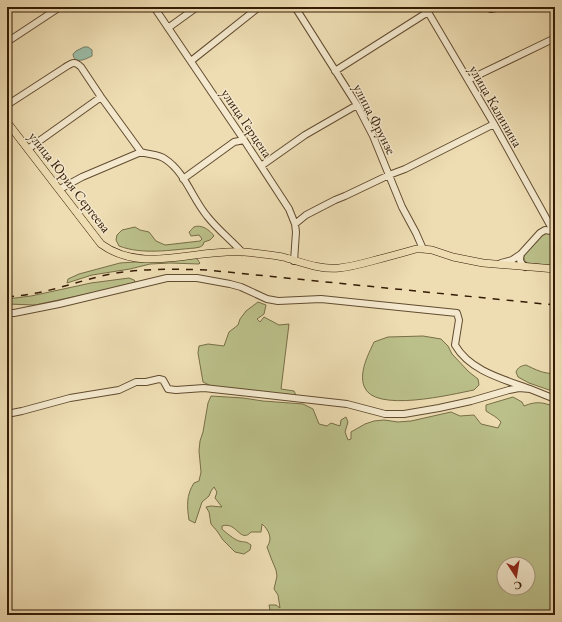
<svg xmlns="http://www.w3.org/2000/svg" width="562" height="622" viewBox="0 0 562 622" font-family="'EB Garamond',serif">
<style>
.green{fill:#bbc08a;stroke:#786e47;fill-rule:evenodd}
.water{fill:#9bbda7;stroke:#727c66}
.lines{fill:none;stroke-linecap:round;stroke-linejoin:round}
.minor-casing{stroke:#624c30;stroke-width:8}
.major-casing{stroke:#341b04;stroke-width:8}
.minor{stroke:#f4e9ce;stroke-width:6}
.major{stroke:#eeddb3;stroke-width:7}
.rail{stroke:#341b04;stroke-width:1.5;stroke-dasharray:7 7;stroke-linecap:butt}
.labels{text-anchor:middle;stroke-width:3;stroke-linejoin:round;paint-order:stroke}
.street-label{font-size:14px;fill:#341b04;stroke:#f4e9ce}
</style>
<rect width="100%" height="100%" fill="#eeddb3"/>
<filter id="stains"><feTurbulence type="fractalNoise" baseFrequency=".005" numOctaves="4"/><feColorMatrix values="0 0 0 0 .2 0 0 0 0 .09 0 0 0 0 .02 0 0 0 .5 -.17"/></filter>
<radialGradient id="worn" r=".72"><stop offset=".6" stop-color="#630" stop-opacity="0"/><stop offset="1" stop-color="#630" stop-opacity=".3"/></radialGradient>
<path class="green" d="M 135,227 L 140,230 L 149,232 L 156,241 L 165,245 L 200,241 L 202,239 L 199,235 L 191,236 L 189,232 C 191,231 192,228 194,227 C 201,224 210,230 214,236 L 210,240 L 204,242 L 203,245 L 200,247 L 195,248 C 170,250 143,255 119,246 L 116,240 L 117,235 L 122,230 Z
M 543,233 C 547,233 552,233 555,237 C 556,241 555,261 555,266 L 527,263 C 524,260 523,258 525,253 Z
M 195,258 L 197,259 L 200,263 L 199,264 L 170,263 L 150,264 L 130,269 L 92,275 L 67,283 L 68,279 L 79,274 L 120,263 Z
M 129,278 L 134,280 L 135,281 L 134,284 L 35,305 L 7,304 L 7,299 L 31,296 L 91,283 Z
M 258,302 L 266,305 L 264,314 L 257,319 L 260,322 L 264,317 L 279,325 L 289,324 L 281,389 L 294,391 L 297,397 L 211,386 L 203,382 L 198,353 L 199,346 L 208,344 L 224,346 L 229,332 L 238,325 L 240,319 L 246,311 Z
M 423,336 L 441,339 L 448,346 L 452,354 L 469,372 L 478,379 L 479,385 L 474,390 C 453,394 373,414 364,386 C 359,372 368,355 374,342 L 388,337 Z
M 526,365 C 534,369 546,375 555,373 L 555,392 L 529,383 L 518,377 L 516,372 C 518,367 521,366 526,365 Z
M 211,396 L 243,398 L 263,401 L 303,404 L 313,409 L 319,424 L 327,426 L 331,423 L 340,426 L 341,420 L 346,417 L 348,422 L 345,432 L 348,440 L 351,439 L 351,432 L 365,424 L 374,421 L 384,420 L 398,422 L 411,421 L 451,412 L 460,416 L 474,415 L 481,424 L 498,428 L 501,422 C 497,417 492,415 486,411 L 486,405 L 513,397 L 522,402 L 524,406 C 536,401 543,402 555,407 L 555,615 L 273,615 L 270,610 L 269,605 L 276,605 L 280,608 L 278,595 L 274,589 L 277,576 L 276,570 L 271,558 L 267,547 C 273,539 269,530 262,524 L 261,532 L 251,532 C 240,544 237,521 222,526 L 222,529 C 225,532 235,540 239,541 C 245,543 244,540 251,545 L 250,550 L 244,554 L 235,552 L 223,540 L 217,531 L 211,524 L 209,512 L 206,507 L 211,506 L 222,507 L 215,498 L 217,492 L 214,487 L 211,491 L 209,496 L 202,502 L 195,523 L 189,520 C 187,507 186,495 194,483 L 199,481 L 201,472 L 199,451 L 200,441 L 203,432 L 208,403 ZM 504,564 L 528,564 L 528,588 L 504,588 Z"/>
<path class="water" d="M 84,47 L 88,47 L 92,50 L 92,56 C 86,59 74,65 73,54 L 76,51 Z"/>
<g class="lines">
<g class="minor-casing">
<path id="minor" d="M 154,7 L 244,140 L 289,209 L 295,224 L 296,232 L 294,261
M 295,7 L 357,105 L 373,136 L 402,207 L 416,233 L 423,249
M 425,7 L 494,124 L 555,234
M 491,9 L 501,7
M 168,28 L 197,7
M 7,42 L 60,7
M 191,61 L 259,7
M 335,71 L 428,12
M 468,80 L 555,38
M 7,105 L 64,68 C 72,63 74,60 81,67 L 101,97 L 141,152 C 149,155 158,154 165,159 C 185,172 192,198 207,216 C 217,229 231,240 242,252
M 28,149 L 101,97
M 261,166 L 305,135 L 357,105
M 183,179 L 234,142 L 244,140
M 60,189 L 82,177 L 141,152
M 295,224 L 306,215 L 335,200 L 345,196 L 389,175 L 405,169 L 494,124
M 501,263 L 512,260 L 521,254
M 525,267 C 520,263 519,260 521,254 L 540,233 L 545,230 L 551,231 L 554,233
M 7,313 L 14,313 L 59,304 L 167,278 L 197,278 L 230,284 L 241,287 L 267,299 L 278,301 L 321,299 L 457,313 L 459,320 L 455,345 C 470,371 503,379 530,389
M 7,414 L 22,411 L 70,398 L 119,390 L 136,382 L 146,382 L 159,379 L 163,380 L 168,389 L 176,390 L 204,388 L 347,404 L 385,414 L 404,414 L 439,408 L 471,401 L 509,390 L 519,388 L 530,389 L 555,399"/>
</g>
<g class="major-casing">
<path id="major" d="M 7,122 L 101,244 C 143,275 196,248 244,252 C 255,253 272,255 283,257 C 301,262 320,270 339,268 C 350,267 361,264 372,261 C 387,257 402,253 416,249 L 423,249 L 432,250 L 453,257 L 483,263 L 555,269"/>
</g>
<use href="#minor" class="minor"/>
<use href="#major" class="major"/>
<path class="rail" d="M 7,297 C 13,296 19,296 25,295 C 53,291 79,281 106,275 C 140,268 172,269 207,270 L 555,305"/>
</g>
<g class="labels">
<g class="street-label">
<text transform="translate(496 106) rotate(60)" y="5">улица Калинина</text>
<text transform="translate(375 119) rotate(63)" y="5">улица Фрунзе</text>
<text transform="translate(247 123) rotate(56)" y="5">улица Герцена</text>
<text transform="translate(70 182) rotate(52)" y="5">улица Юрия Сергеева</text>
</g>
</g>
<rect width="562" height="622" fill="none" stroke="#eeddb3" stroke-width="24"/>
<rect x="8" y="8" width="546" height="606" fill="none" stroke="#341b04" stroke-width="2"/>
<rect x="12" y="12" width="538" height="598" fill="none" stroke="#341b04"/>
<g transform="translate(516 576) rotate(168)"><circle r="19" fill="#f4e9ce" stroke="#a7977d"/>
<path d="M0-3L7 15L0 10L-7 15Z" fill="#8f2418"/>
<text y="-6" font-size="11" font-weight="bold" text-anchor="middle" fill="#341b04">С</text>
</g>
<rect width="100%" height="100%" filter="url(#stains)"/>
<rect width="100%" height="100%" fill="url(#worn)"/>
</svg>
